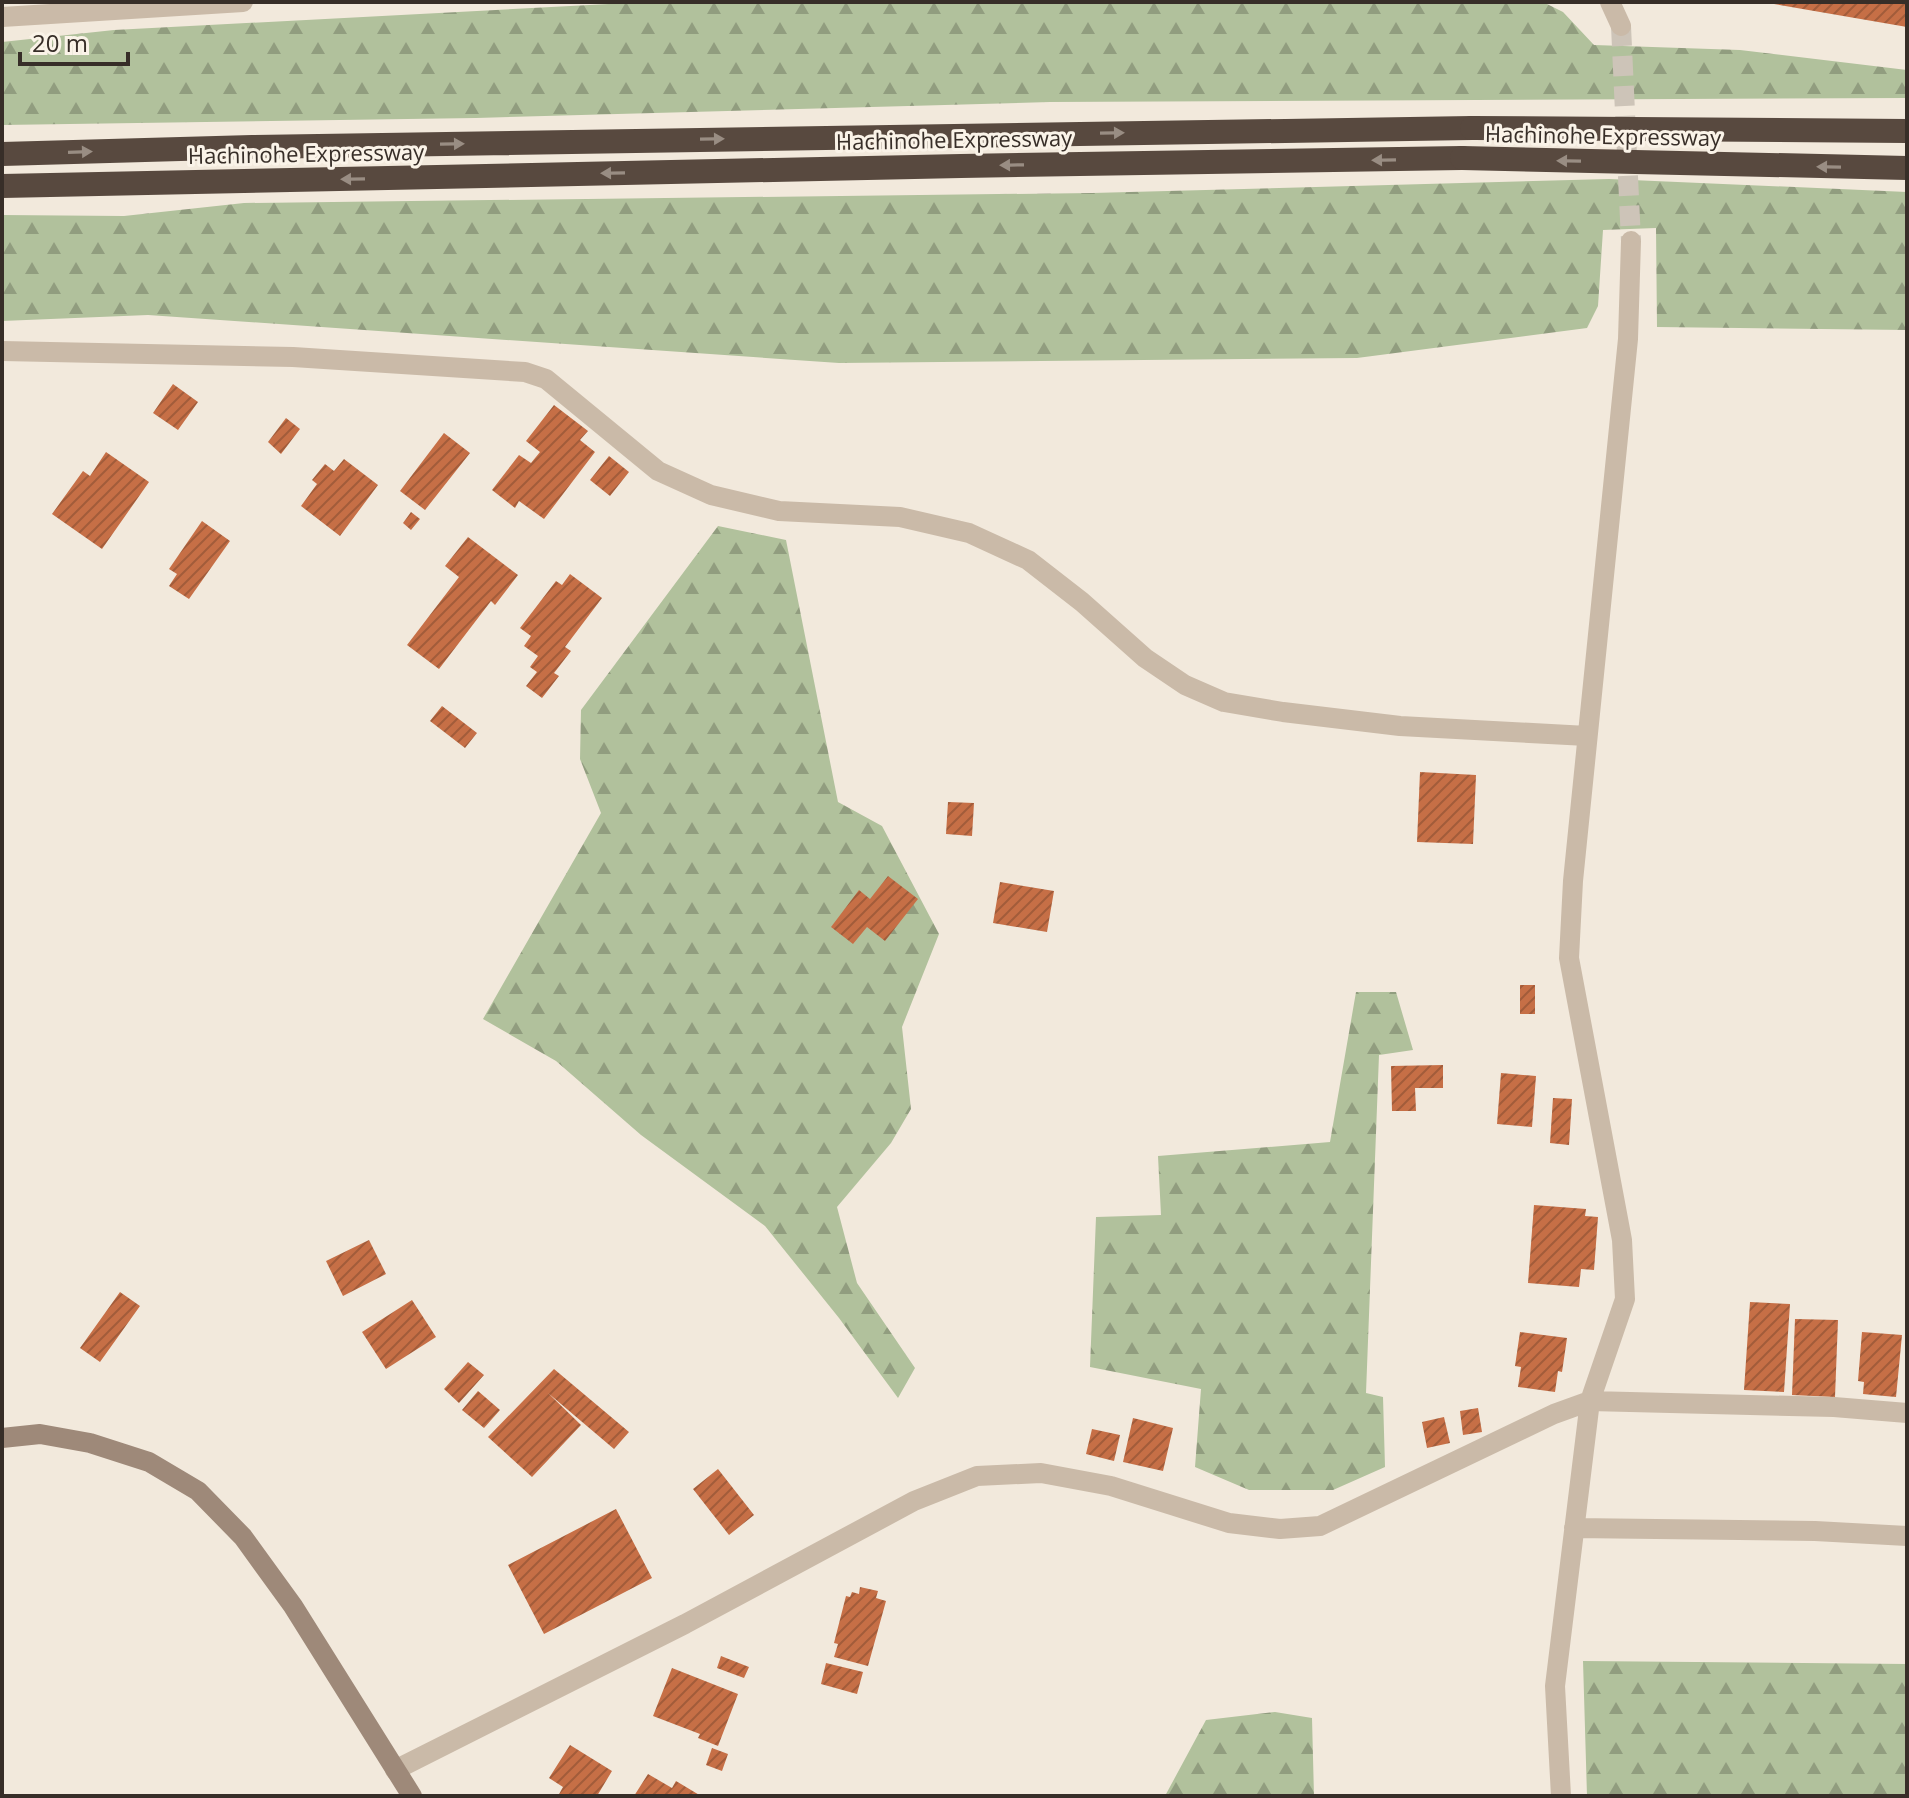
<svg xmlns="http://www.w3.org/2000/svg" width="1909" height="1798" viewBox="0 0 1909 1798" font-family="'Open Sans',sans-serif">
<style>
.forest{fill:url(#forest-firs)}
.building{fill:url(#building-hatch)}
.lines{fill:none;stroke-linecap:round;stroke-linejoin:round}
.street-tunnel{stroke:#cdc4b8;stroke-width:20;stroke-dasharray:20 10;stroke-linecap:butt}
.street{stroke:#cabaa8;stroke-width:20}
.secondary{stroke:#9e8979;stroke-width:20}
.highway{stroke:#58493f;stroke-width:24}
.highway-bridge{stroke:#58493f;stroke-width:24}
.oneway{fill:#998d83}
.labels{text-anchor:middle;stroke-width:6;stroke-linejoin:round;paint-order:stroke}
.street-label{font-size:22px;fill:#372e28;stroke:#faf3e8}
</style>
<defs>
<pattern id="forest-firs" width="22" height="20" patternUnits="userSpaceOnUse" patternTransform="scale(2)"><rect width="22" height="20" fill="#b1c19c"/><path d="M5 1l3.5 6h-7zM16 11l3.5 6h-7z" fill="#919d7f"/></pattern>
<pattern id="building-hatch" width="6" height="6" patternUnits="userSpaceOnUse" patternTransform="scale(2)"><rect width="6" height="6" fill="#c66f46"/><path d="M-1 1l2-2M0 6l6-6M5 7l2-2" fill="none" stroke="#a25c3a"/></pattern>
</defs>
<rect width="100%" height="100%" fill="#f2e9dc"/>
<path class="forest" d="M 647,2 L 1543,2 L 1563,12 L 1594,45 L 1740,50 L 1907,70 L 1907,98 L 1050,102 L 476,118 L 2,125 L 2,42 L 114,30 Z
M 1609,179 L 1907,192 L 1907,330 L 1657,327 L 1656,228 L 1603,230 L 1598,306 L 1587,328 L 1357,358 L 839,363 L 148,315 L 2,321 L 2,215 L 124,216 L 244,203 L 1092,193 Z
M 718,526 L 786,540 L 838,802 L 882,826 L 939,934 L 902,1027 L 911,1109 L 891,1143 L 837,1207 L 857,1283 L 915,1368 L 898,1398 L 839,1318 L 765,1226 L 641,1135 L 556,1061 L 483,1019 L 601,813 L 580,759 L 581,710 Z
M 1356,992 L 1396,992 L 1413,1050 L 1379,1055 L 1366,1393 L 1383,1397 L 1385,1467 L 1333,1490 L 1249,1490 L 1195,1467 L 1201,1389 L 1090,1367 L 1096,1217 L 1161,1215 L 1158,1156 L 1330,1142 Z
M 1583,1661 L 1907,1664 L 1907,1796 L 1587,1796 Z
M 1275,1712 L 1312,1718 L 1314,1796 L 1165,1796 L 1206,1720 Z"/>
<path class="building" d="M 1774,2 L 1907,2 L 1907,27 L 1774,4 Z
M 173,384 L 198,402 L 178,430 L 153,413 Z
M 554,405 L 588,431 L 580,440 L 595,452 L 544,519 L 519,501 L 515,508 L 492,490 L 519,455 L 531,463 L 540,452 L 526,441 Z
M 286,418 L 300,429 L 281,454 L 268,442 Z
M 444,433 L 470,453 L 425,510 L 400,491 Z
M 106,452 L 149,482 L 102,549 L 52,514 L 83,471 L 90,476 Z
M 609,456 L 629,472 L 610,496 L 590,480 Z
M 344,459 L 378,485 L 340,536 L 301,506 L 317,484 L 312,480 L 325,464 L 334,471 Z
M 411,512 L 420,519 L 411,530 L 403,523 Z
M 202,521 L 230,541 L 189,599 L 169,586 L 177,574 L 169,569 Z
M 468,537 L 518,575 L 495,605 L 491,601 L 439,669 L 407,645 L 459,577 L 445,566 Z
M 570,574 L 602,598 L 565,647 L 571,651 L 554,673 L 559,676 L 542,698 L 526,686 L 537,672 L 530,667 L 538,656 L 524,646 L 531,636 L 520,628 L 556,581 L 562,585 Z
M 442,706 L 477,733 L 465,748 L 430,721 Z
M 1420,772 L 1476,775 L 1473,844 L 1417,842 Z
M 948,802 L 974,803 L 972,836 L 946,834 Z
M 888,876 L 918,899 L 885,941 L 867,927 L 853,944 L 831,927 L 859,890 L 870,899 Z
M 1000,882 L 1054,891 L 1047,932 L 993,923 Z
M 1520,985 L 1535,985 L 1535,1014 L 1520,1014 Z
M 1443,1065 L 1443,1088 L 1415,1088 L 1416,1111 L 1392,1111 L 1391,1066 Z
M 1501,1073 L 1536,1076 L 1532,1127 L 1497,1124 Z
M 1553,1098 L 1572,1099 L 1569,1145 L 1550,1143 Z
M 1534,1205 L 1586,1209 L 1585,1216 L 1598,1217 L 1594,1270 L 1581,1269 L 1579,1287 L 1528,1283 Z
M 369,1240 L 386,1274 L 343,1296 L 326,1261 Z
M 120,1292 L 140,1306 L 100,1362 L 80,1348 Z
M 412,1300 L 436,1337 L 386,1369 L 362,1332 Z
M 1750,1302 L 1790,1304 L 1784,1392 L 1744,1390 Z
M 1795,1319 L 1838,1320 L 1835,1397 L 1792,1395 Z
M 1520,1332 L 1567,1338 L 1562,1372 L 1558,1371 L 1555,1392 L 1518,1387 L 1521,1367 L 1515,1366 Z
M 1862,1332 L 1902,1335 L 1896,1397 L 1863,1394 L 1864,1382 L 1858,1381 Z
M 468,1362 L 484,1375 L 459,1403 L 444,1389 Z
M 554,1369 L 629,1432 L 614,1449 L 548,1393 L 581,1425 L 532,1477 L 488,1437 Z
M 478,1391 L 500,1410 L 484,1428 L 462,1410 Z
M 1478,1408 L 1482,1432 L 1463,1435 L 1460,1411 Z
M 1444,1417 L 1450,1443 L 1427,1448 L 1422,1422 Z
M 1133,1418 L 1173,1428 L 1163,1471 L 1123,1462 Z
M 1092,1429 L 1120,1435 L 1114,1461 L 1086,1454 Z
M 718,1469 L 754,1515 L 729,1535 L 693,1489 Z
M 616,1509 L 652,1578 L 544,1634 L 508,1565 Z
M 860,1587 L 878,1591 L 876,1598 L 886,1601 L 868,1666 L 834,1657 L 838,1644 L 834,1643 L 846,1596 L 850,1597 L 852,1592 L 859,1594 Z
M 721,1656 L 749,1667 L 744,1678 L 717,1668 Z
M 826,1663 L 863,1672 L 857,1694 L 821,1684 Z
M 672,1668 L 738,1694 L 718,1746 L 698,1738 L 700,1734 L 653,1716 Z
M 570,1745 L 612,1771 L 597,1796 L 558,1796 L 563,1787 L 549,1778 Z
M 712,1748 L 728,1754 L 722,1771 L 706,1765 Z
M 648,1774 L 672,1788 L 676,1781 L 701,1796 L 634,1796 Z"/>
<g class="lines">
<path class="street-tunnel" d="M 1621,26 L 1631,241"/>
<path class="street" d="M 1610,2 L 1621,26
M 2,17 L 243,2
M 2,351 L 293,357 L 525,372 L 546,379 L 658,471 L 711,495 L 779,511 L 900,517 L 969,533 L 1028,560 L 1082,602 L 1145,658 L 1185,685 L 1224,702 L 1283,712 L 1400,726 L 1587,736
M 1574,1528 L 1815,1531 L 1907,1536
M 395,1770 L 685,1624 L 914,1501 L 977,1476 L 1041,1473 L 1111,1486 L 1229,1523 L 1280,1529 L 1320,1526 L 1554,1414 L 1590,1401 L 1834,1407 L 1907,1413
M 1561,1796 L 1555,1686 L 1590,1401 L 1625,1299 L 1622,1240 L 1569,958 L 1573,881 L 1628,339 L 1631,241"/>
<path class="secondary" d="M 2,1438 L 40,1434 L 90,1443 L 149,1462 L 198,1491 L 243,1537 L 293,1606 L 412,1796"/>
<path class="highway" d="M 2,154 L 252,147 L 1472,128
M 2,186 L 961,166 L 1462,158"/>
<path class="highway-bridge" d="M 1472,128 L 1907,131
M 1462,158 L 1907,168"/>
</g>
<defs><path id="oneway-solid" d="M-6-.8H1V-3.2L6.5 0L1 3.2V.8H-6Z" transform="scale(2)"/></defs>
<g class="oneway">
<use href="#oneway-solid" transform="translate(1112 133) rotate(-1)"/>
<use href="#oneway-solid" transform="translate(712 139) rotate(-1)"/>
<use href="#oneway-solid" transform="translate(452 144) rotate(-1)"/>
<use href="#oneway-solid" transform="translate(80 152) rotate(-2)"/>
<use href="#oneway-solid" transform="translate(1384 160) rotate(179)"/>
<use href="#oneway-solid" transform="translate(1569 161) rotate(-179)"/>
<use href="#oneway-solid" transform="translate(1012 165) rotate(179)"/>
<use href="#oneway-solid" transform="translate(1829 167) rotate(-179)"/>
<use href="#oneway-solid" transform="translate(613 173) rotate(179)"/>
<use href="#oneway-solid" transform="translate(353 179) rotate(179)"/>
</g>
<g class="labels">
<g class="street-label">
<text transform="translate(1603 136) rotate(1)" y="8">Hachinohe Expressway</text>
<text transform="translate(954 140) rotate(-1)" y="8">Hachinohe Expressway</text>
<text transform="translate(306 154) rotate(-1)" y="8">Hachinohe Expressway</text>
</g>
</g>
<rect width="1909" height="1798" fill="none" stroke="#372e28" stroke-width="8"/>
<path d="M20 52v12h108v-12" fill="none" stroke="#372e28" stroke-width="4"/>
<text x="32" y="52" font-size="24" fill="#372e28" stroke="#faf3e8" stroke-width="6" paint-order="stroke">20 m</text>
</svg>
